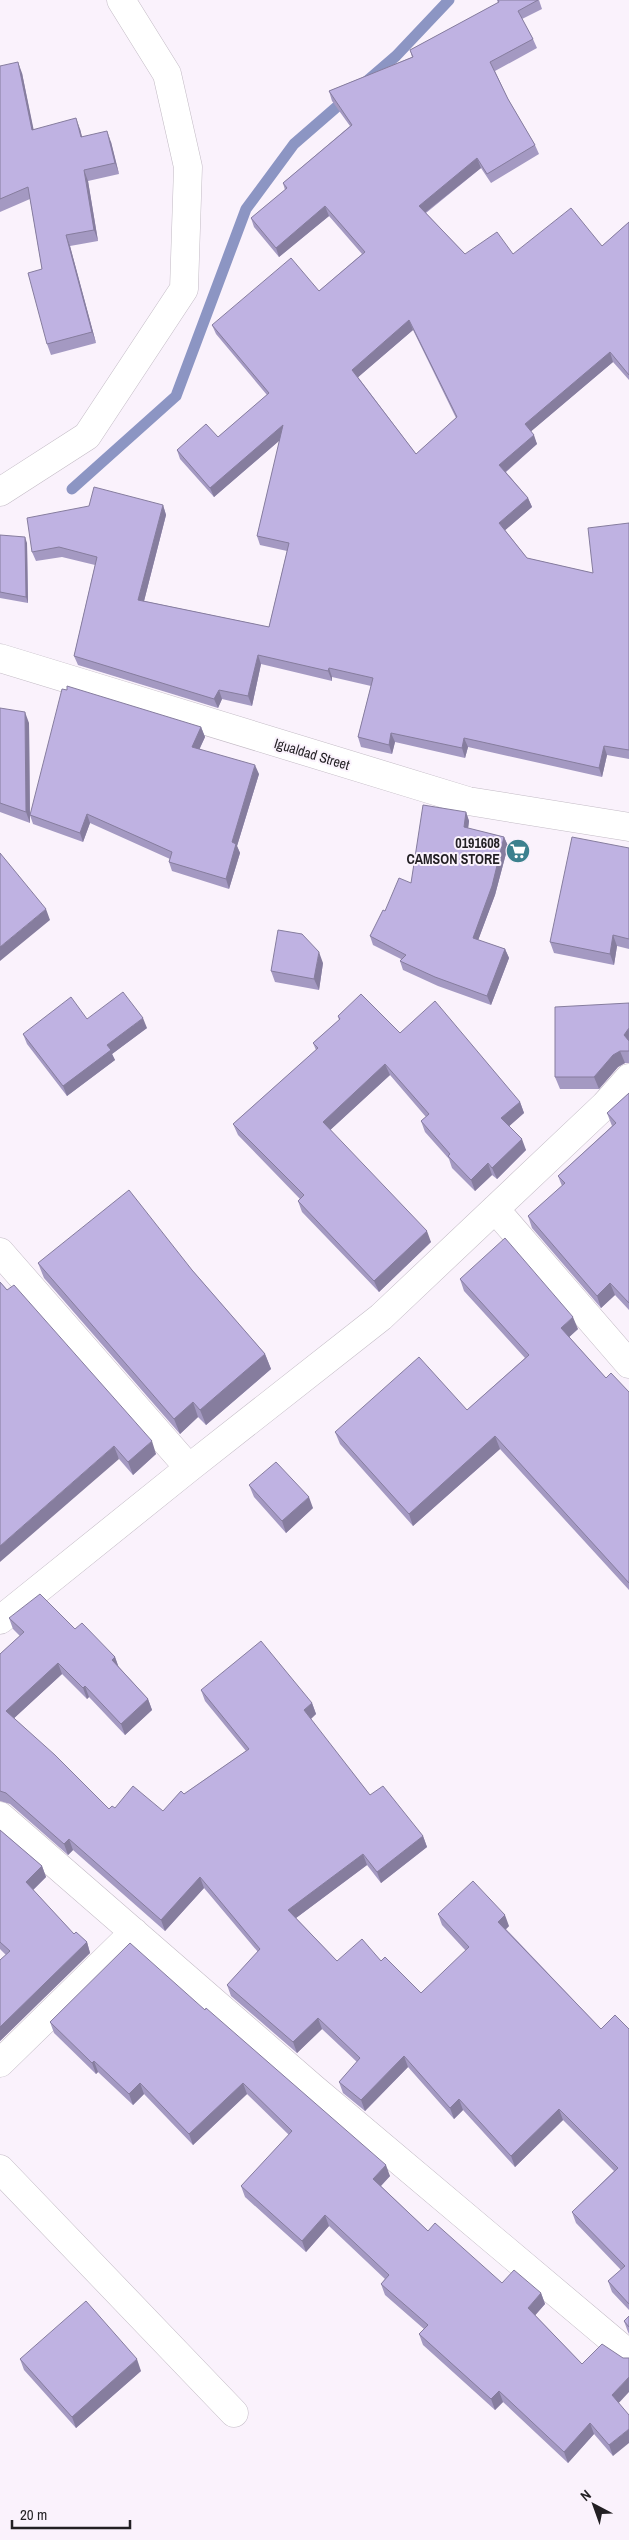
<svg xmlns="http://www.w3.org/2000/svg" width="629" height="2540" viewBox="0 0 629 2540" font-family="'Archivo Narrow',sans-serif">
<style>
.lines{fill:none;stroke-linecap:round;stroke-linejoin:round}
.stream{stroke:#8c95c3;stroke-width:11}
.minor-casing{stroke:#c3bbc5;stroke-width:29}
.tertiary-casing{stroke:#c3bbc5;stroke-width:29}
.minor{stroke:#fff;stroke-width:28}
.tertiary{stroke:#fff;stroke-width:28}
.wall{fill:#a499c2;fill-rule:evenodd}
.shaded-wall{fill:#867d9e}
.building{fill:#bfb2e2;stroke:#867d9e;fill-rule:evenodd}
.labels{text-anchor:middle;stroke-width:4;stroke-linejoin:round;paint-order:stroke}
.street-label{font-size:14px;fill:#221f23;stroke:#faf2fc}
.poi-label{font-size:14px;font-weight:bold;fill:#221f23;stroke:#faf2fc;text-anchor:end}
</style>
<rect width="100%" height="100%" fill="#faf2fc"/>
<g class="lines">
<path class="stream" d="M 367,81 L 396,56 L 449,0
M 72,489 L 176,396 L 246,209 L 294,144 L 347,98"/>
<g class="minor-casing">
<path id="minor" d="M 0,492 L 87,436 L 184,289 L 188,167 L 167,74 L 121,0
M 495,1209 L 629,1364
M 0,1252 L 189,1468
M 0,1620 L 189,1468 L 381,1317 L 605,1105 L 629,1078
M 0,1816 L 313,2088 L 629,2354
M 0,2063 L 134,1932
M 0,2169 L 234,2413"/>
</g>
<g class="tertiary-casing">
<path id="tertiary" d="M 0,658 L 468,801 L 629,827"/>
</g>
<use href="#minor" class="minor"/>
<use href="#tertiary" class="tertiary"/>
</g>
<path class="wall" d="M 497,0 L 539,0 L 542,9 L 522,19 L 533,39 L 537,48 L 495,71 L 508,99 L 535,145 L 539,154 L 491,183 L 481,168 L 426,213 L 465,254 L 513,254 L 602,246 L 629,222 L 629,380 L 613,362 L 531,431 L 537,444 L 506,472 L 528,498 L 532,507 L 505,530 L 527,558 L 593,573 L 629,523 L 629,759 L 607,755 L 602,777 L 468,747 L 465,758 L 395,742 L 392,754 L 361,747 L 358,737 L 371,686 L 332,677 L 332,681 L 261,664 L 252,706 L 222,699 L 218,708 L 78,665 L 74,656 L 95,565 L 62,557 L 36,561 L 32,552 L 163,505 L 166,515 L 144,601 L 269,627 L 287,551 L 260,545 L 257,536 L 280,440 L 214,497 L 180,459 L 177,450 L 218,437 L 267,395 L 216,334 L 212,325 L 319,291 L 362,254 L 329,216 L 279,257 L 254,227 L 251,218 L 285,190 L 283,183 L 350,126 L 332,101 L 329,91 L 412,57 L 410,50 L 498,3 ZM 413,330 L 456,418 L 416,454 L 358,377 Z
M 0,66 L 22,73 L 33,129 L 80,129 L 82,137 L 111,142 L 119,174 L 88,181 L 98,241 L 70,246 L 96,343 L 51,355 L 47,344 L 42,269 L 30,199 L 0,212 Z
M 0,535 L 27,543 L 28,603 L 0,598 Z
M 0,708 L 29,723 L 30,814 L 201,727 L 205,737 L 199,749 L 259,774 L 237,846 L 240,853 L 229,889 L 172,871 L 169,862 L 170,859 L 90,823 L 83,842 L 33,824 L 30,815 L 30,823 L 0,812 Z
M 466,812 L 469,821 L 468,829 L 504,837 L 508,846 L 495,895 L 478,940 L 505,949 L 509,958 L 491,1005 L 438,986 L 403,970 L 400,961 L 401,959 L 373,945 L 370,936 L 385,911 L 411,883 Z
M 629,848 L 629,949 L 617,946 L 614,965 L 554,953 L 550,942 Z
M 323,963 L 319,990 L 275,982 L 271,971 Z
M 629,1003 L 629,1063 L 625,1063 L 618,1067 L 599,1089 L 560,1089 L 555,1077 Z
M 338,1016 L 400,1033 L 520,1102 L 524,1113 L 509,1126 L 526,1150 L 497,1179 L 492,1175 L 475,1191 L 452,1168 L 449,1159 L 425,1132 L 421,1121 L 426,1117 L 390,1075 L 330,1130 L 431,1242 L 379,1292 L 302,1212 L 298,1201 L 300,1199 L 238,1135 L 233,1124 L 316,1050 L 313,1043 L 339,1020 Z
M 87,1019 L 147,1028 L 112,1054 L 115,1060 L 67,1096 L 27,1044 L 23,1034 Z
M 629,1093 L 629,1310 L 615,1295 L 601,1308 L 532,1228 L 528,1216 L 562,1186 L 558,1176 L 612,1126 L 607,1113 Z
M 38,1263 L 192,1270 L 265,1354 L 271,1369 L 206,1425 L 198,1417 L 180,1434 L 44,1278 Z
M 460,1279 L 578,1329 L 569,1337 L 606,1378 L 629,1392 L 629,1590 L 500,1449 L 413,1526 L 340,1444 L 335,1432 L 467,1410 L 525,1358 L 464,1291 Z
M 0,1282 L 156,1454 L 133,1475 L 119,1459 Z
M 249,1485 L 313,1508 L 286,1533 L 254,1497 Z
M 9,1618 L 75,1629 L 115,1657 L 118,1666 L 148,1699 L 152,1710 L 125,1735 L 89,1697 L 87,1699 L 62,1674 L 14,1718 L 109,1809 L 115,1808 L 163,1811 L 184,1794 L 246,1751 L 205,1701 L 201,1690 L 312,1703 L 316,1714 L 310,1719 L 370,1795 L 423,1836 L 427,1847 L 381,1883 L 367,1865 L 296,1918 L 337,1961 L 381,1961 L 421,1993 L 466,1951 L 442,1925 L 438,1914 L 509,1926 L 506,1929 L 601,2029 L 629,2029 L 629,2310 L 612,2292 L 608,2281 L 621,2270 L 576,2223 L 572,2212 L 614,2171 L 563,2120 L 515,2167 L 463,2110 L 454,2119 L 408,2067 L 365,2111 L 343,2093 L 339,2082 L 357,2062 L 322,2029 L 297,2053 L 231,1996 L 227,1985 L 258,1952 L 204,1888 L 165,1931 L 73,1850 L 68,1855 L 10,1804 L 0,1801 L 0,1654 L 20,1636 L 13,1629 Z
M 0,1830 L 42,1866 L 46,1877 L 33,1890 L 74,1934 L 87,1942 L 90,1953 L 0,2041 L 0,1960 L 6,1955 L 0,1949 Z
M 205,2010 L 390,2176 L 381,2186 L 428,2231 L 502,2283 L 541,2293 L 545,2304 L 535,2315 L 582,2364 L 623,2358 L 613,2456 L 594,2434 L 568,2463 L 503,2402 L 495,2410 L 423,2345 L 419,2334 L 424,2329 L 385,2295 L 381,2284 L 385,2279 L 329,2226 L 306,2252 L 245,2197 L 241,2186 L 289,2135 L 247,2094 L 193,2145 L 144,2094 L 133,2105 L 98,2072 L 96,2074 L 54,2033 L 50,2022 Z
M 629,2316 L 629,2334 L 628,2332 L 624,2321 Z
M 20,2359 L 141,2371 L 76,2428 L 24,2370 Z"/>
<path class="shaded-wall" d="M 18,62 L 22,73 L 36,141 L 32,130 Z
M 76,118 L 80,129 L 85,148 L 81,137 Z
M 107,131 L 111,142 L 119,174 L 115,163 Z
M 477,158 L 481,168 L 422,215 L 419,206 Z
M 84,170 L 88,181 L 98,241 L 94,230 Z
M 325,206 L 329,216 L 279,257 L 276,248 Z
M 66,235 L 70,246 L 96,343 L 92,332 Z
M 409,320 L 413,330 L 356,379 L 352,370 Z
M 610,352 L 613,362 L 528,434 L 525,424 Z
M 283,425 L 287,434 L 214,497 L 210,488 Z
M 534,435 L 537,444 L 503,474 L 499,465 Z
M 528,498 L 532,507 L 503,532 L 499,523 Z
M 163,505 L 166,515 L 142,609 L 138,600 Z
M 25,537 L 27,543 L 28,603 L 26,597 Z
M 258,655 L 261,664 L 252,706 L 248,696 Z
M 329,668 L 332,677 L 332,681 L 328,671 Z
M 219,690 L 222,699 L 218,708 L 214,699 Z
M 25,712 L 29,723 L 30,823 L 26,812 Z
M 201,727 L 205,737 L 196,757 L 192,747 Z
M 391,733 L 395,742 L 392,754 L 389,745 Z
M 464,738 L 468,747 L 465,758 L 462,748 Z
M 604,746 L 607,755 L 602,777 L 599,768 Z
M 255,765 L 259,774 L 237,846 L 240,853 L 229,889 L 226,879 L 232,842 Z
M 466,812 L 469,821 L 467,836 L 464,827 Z
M 87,814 L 90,823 L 83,842 L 80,833 Z
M 504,837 L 508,846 L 495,895 L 476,946 L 473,938 Z
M 46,909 L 50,920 L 0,961 L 0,947 Z
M 613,935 L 617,946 L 614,965 L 610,954 Z
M 505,949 L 509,958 L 491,1005 L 487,996 Z
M 319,952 L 323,963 L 319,990 L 314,979 Z
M 143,1018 L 147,1028 L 112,1054 L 115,1060 L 67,1096 L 63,1086 L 107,1045 Z
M 629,1028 L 629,1047 L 624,1035 Z
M 620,1051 L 625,1063 L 618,1067 L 599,1089 L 594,1077 L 613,1055 Z
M 385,1064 L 390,1075 L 327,1133 L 323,1122 Z
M 520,1102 L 524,1113 L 505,1130 L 501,1118 Z
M 522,1139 L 526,1150 L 497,1179 L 492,1168 Z
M 488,1163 L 492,1175 L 475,1191 L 471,1180 Z
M 427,1231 L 431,1242 L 379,1292 L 374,1281 Z
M 610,1283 L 615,1295 L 601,1308 L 597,1296 Z
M 573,1317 L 578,1329 L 566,1340 L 561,1328 Z
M 265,1354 L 271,1369 L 206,1425 L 200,1410 Z
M 193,1402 L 198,1417 L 180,1434 L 174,1419 Z
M 495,1436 L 500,1449 L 413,1526 L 409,1514 Z
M 152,1441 L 156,1454 L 133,1475 L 128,1462 Z
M 114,1446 L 119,1459 L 0,1562 L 0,1546 Z
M 309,1497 L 313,1508 L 286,1533 L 282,1521 Z
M 115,1657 L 119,1668 L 112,1660 Z
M 58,1663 L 62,1674 L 10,1722 L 6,1711 Z
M 85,1686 L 89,1697 L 87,1699 L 83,1688 Z
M 148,1699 L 152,1710 L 125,1735 L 121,1724 Z
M 312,1703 L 316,1714 L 308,1722 L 304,1710 Z
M 423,1836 L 427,1847 L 381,1883 L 377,1872 Z
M 69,1839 L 73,1850 L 68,1855 L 64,1844 Z
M 363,1854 L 367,1865 L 292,1921 L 288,1910 Z
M 42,1866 L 46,1877 L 30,1893 L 26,1882 Z
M 200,1877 L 204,1888 L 165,1931 L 161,1920 Z
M 505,1915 L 509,1926 L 502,1933 L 498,1922 Z
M 87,1942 L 90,1953 L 0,2041 L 0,2027 Z
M 318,2018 L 322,2029 L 297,2053 L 293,2042 Z
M 404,2056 L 408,2067 L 365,2111 L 361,2100 Z
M 94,2061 L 98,2072 L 96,2074 L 92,2063 Z
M 140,2083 L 144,2094 L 133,2105 L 129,2094 Z
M 243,2083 L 247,2094 L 193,2145 L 189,2134 Z
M 459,2099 L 463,2110 L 454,2119 L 450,2108 Z
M 559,2109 L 563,2120 L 515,2167 L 511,2156 Z
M 386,2165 L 390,2176 L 377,2190 L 373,2179 Z
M 325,2215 L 329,2226 L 306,2252 L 302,2241 Z
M 541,2293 L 545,2304 L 532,2319 L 528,2308 Z
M 137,2359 L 141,2371 L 76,2428 L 72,2417 Z
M 629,2377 L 629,2392 L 616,2406 L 612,2395 Z
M 499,2391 L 503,2402 L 495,2410 L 491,2399 Z
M 590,2423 L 594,2434 L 568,2463 L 564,2452 Z
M 629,2429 L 629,2443 L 613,2456 L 609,2445 Z"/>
<path class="building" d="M 498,0 L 538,0 L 518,11 L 533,39 L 490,62 L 508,99 L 535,145 L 487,174 L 477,158 L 419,206 L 465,254 L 497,232 L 513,254 L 571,208 L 602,246 L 629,222 L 629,375 L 610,352 L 525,424 L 534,435 L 499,465 L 528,498 L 499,523 L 527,558 L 593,573 L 588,528 L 629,523 L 629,750 L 604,746 L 599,768 L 464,738 L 462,748 L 391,733 L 389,745 L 358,737 L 373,678 L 329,668 L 328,671 L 258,655 L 248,696 L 219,690 L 214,699 L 74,656 L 97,557 L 59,547 L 32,552 L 27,518 L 89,506 L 94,487 L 163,505 L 138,600 L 269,627 L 289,543 L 257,536 L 283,425 L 210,488 L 177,450 L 206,424 L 218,437 L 269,393 L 212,325 L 291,258 L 319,291 L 365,252 L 325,206 L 276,248 L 251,218 L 287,188 L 283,183 L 352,125 L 329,91 L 413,57 L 410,50 L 499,2 ZM 409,320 L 457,417 L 416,454 L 352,370 Z
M 18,62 L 32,130 L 76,118 L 81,137 L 107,131 L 115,163 L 84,170 L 94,230 L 66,235 L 92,332 L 47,344 L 28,273 L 42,269 L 28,187 L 0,199 L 0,66 Z
M 0,535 L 25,537 L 26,597 L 0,592 Z
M 67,686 L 201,727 L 192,747 L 255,765 L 232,842 L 236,844 L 226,879 L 169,862 L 172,852 L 87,814 L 80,833 L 30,815 L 62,689 L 67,690 Z
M 0,708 L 25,712 L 26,812 L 0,803 Z
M 423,805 L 466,812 L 464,827 L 504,837 L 492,886 L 473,938 L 505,949 L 487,996 L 435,977 L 400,961 L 406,955 L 370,936 L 383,910 L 385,911 L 399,878 L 411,883 Z
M 572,837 L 629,848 L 629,939 L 613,935 L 610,954 L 550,942 Z
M 0,853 L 46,909 L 0,947 Z
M 278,930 L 302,934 L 319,952 L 314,979 L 271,971 Z
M 123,992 L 143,1018 L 107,1045 L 111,1050 L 63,1086 L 23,1034 L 71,997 L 87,1019 Z
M 361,994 L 400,1033 L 435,1001 L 520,1102 L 501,1118 L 522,1139 L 492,1168 L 488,1163 L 471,1180 L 448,1156 L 450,1154 L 421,1121 L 429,1114 L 385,1064 L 323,1122 L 427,1231 L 374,1281 L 298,1201 L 304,1195 L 233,1124 L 318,1048 L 313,1043 L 340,1019 L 338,1016 Z
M 629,1003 L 629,1028 L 624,1035 L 629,1041 L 629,1051 L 620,1051 L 613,1055 L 594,1077 L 555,1077 L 555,1007 Z
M 629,1093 L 629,1303 L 610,1283 L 597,1296 L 528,1216 L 565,1183 L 558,1176 L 616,1123 L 607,1113 Z
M 129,1190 L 192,1270 L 265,1354 L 200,1410 L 193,1402 L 174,1419 L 38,1263 Z
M 505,1238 L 573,1317 L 561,1328 L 606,1378 L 611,1373 L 629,1392 L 629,1583 L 495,1436 L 409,1514 L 335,1432 L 419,1357 L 467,1410 L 529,1355 L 460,1279 Z
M 0,1282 L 7,1290 L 14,1285 L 152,1441 L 128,1462 L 114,1446 L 0,1546 Z
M 276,1462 L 309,1497 L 282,1521 L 249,1485 Z
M 40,1594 L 75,1629 L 82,1623 L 115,1657 L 112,1660 L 148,1699 L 121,1724 L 85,1686 L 83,1688 L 58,1663 L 6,1711 L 55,1755 L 109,1809 L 112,1806 L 115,1808 L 133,1786 L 163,1811 L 181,1791 L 184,1794 L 249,1749 L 201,1690 L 261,1641 L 312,1703 L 304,1710 L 370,1795 L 383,1786 L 423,1836 L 377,1872 L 363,1854 L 288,1910 L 337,1961 L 362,1939 L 381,1961 L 385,1957 L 421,1993 L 469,1947 L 438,1914 L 473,1881 L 505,1915 L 498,1922 L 601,2029 L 615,2015 L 629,2029 L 629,2304 L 608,2281 L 625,2266 L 572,2212 L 618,2168 L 559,2109 L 511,2156 L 459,2099 L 450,2108 L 404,2056 L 361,2100 L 339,2082 L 360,2058 L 318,2018 L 293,2042 L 227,1985 L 260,1949 L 200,1877 L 161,1920 L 69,1839 L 64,1844 L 6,1793 L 0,1791 L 0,1654 L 24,1632 L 9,1618 Z
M 0,1830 L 42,1866 L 26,1882 L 74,1934 L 76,1932 L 87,1942 L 0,2027 L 0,1960 L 10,1951 L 0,1942 Z
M 130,1943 L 205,2010 L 206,2008 L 386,2165 L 373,2179 L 428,2231 L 435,2223 L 502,2283 L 514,2270 L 541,2293 L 528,2308 L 582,2364 L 602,2344 L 623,2358 L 629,2358 L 629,2377 L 612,2395 L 629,2415 L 629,2429 L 609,2445 L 590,2423 L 564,2452 L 499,2391 L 491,2399 L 419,2334 L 428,2325 L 381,2284 L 389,2275 L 325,2215 L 302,2241 L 241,2186 L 292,2131 L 243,2083 L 189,2134 L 140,2083 L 129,2094 L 94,2061 L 92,2063 L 50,2022 Z
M 86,2301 L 137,2359 L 72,2417 L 20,2359 Z
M 629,2316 L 629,2327 L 624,2321 Z"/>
<defs>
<g id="supermarket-disc" transform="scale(1.25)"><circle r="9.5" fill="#3c818e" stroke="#faf2fc"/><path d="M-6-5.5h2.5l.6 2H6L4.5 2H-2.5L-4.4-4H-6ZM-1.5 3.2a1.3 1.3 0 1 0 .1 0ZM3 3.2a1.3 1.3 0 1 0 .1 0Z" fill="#fff"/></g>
</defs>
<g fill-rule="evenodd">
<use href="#supermarket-disc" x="518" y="851"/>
</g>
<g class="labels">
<g class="street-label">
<text transform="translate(312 754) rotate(17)" y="5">Igualdad Street</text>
</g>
<g class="poi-label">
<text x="500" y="848">0191608<tspan x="500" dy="16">CAMSON STORE</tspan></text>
</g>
</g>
<g transform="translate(594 2505) rotate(319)" stroke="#faf2fc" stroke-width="4" paint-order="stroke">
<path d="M0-4L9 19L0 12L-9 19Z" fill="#221f23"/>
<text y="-8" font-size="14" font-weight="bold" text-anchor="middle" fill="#221f23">N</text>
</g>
<path d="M12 2520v8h118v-8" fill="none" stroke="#221f23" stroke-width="2.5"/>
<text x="20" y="2520" font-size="15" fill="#221f23" stroke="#faf2fc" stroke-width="4" paint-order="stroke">20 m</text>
</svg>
